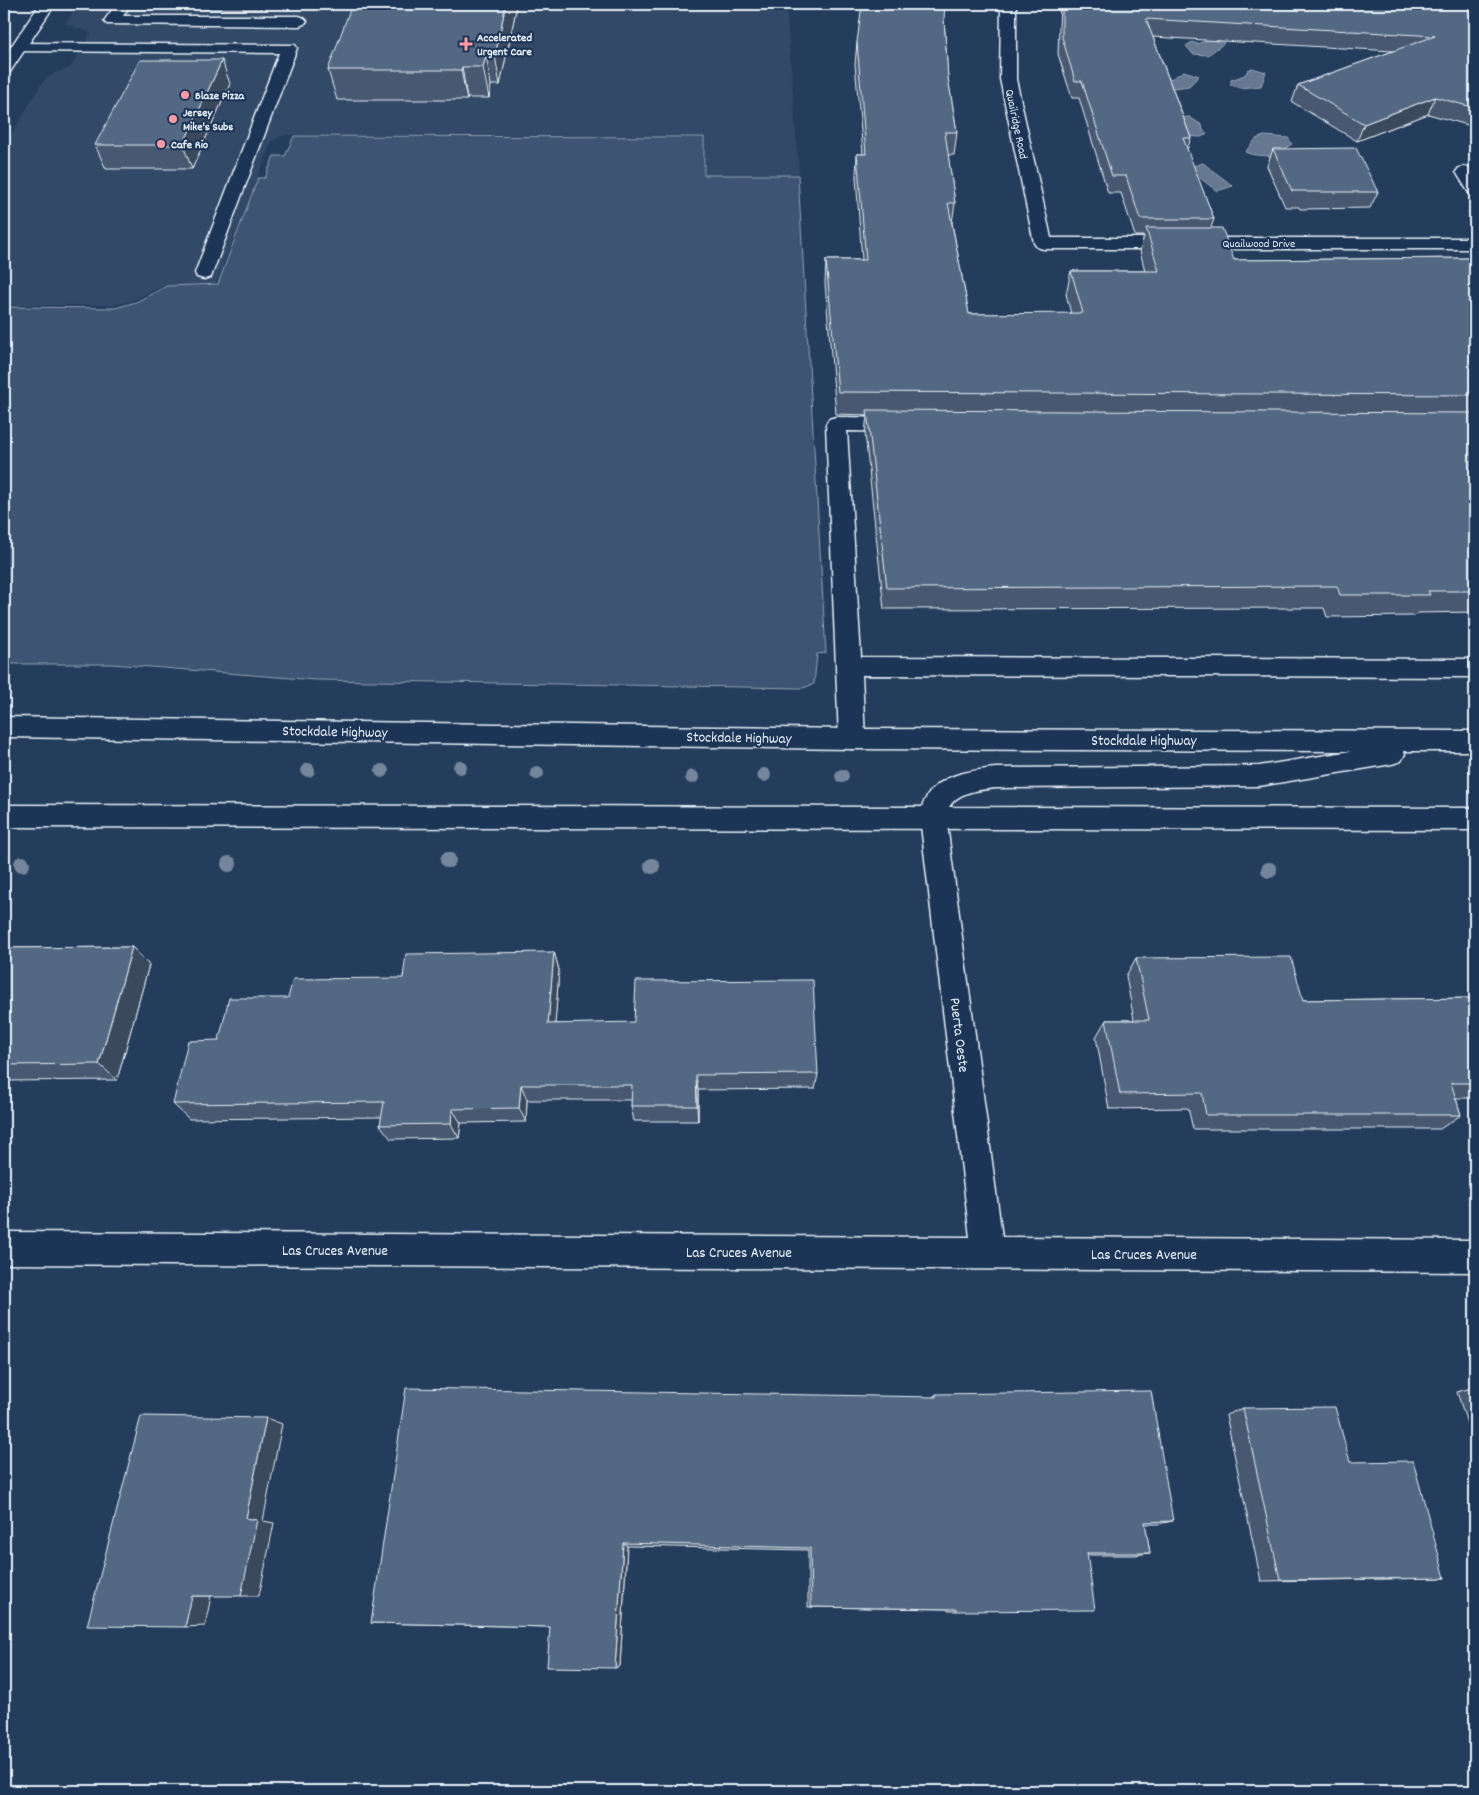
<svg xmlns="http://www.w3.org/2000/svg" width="1479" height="1795" viewBox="0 0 1479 1795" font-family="Dekko,sans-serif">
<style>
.built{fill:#334a68}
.green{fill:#3e5472;stroke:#93a2b5}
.water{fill:#657890;stroke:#99a8ba}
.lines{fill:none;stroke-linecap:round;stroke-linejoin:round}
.minor-casing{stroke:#e8f1f8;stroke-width:3}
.major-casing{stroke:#e8f1f8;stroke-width:3}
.minor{fill:#1d3557;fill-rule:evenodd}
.major{fill:#1d3557;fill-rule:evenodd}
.tree{fill:#74869c}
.wall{fill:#475970;stroke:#e8f1f8}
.shaded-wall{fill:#3a485b;stroke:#e8f1f8}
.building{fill:#536782;stroke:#e8f1f8}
.poi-dot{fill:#ff9aa2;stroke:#1d3557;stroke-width:2}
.labels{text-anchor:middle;stroke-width:4.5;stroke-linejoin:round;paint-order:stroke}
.far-poi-label{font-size:12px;font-weight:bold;fill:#e8f1f8;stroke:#1d3557;text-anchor:start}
.far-street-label{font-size:12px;fill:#e8f1f8;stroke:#1d3557}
.street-label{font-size:15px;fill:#e8f1f8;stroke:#1d3557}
</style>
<rect width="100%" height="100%" fill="#253d5d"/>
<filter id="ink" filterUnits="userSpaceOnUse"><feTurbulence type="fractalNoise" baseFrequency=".02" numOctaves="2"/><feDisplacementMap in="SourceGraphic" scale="10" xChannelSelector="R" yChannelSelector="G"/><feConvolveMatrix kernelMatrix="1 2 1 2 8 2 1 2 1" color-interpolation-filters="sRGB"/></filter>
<g filter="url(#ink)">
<path class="built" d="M 80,4 L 786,4 L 799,174 L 705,175 L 704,136 L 286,135 L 276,138 L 271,143 L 216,283 L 164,286 L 128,302 L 111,305 L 4,305 L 4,146 L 44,80 L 55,73 L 70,68 L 91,33 L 65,23 Z"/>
<path class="green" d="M 294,136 L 704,137 L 704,175 L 798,175 L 826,653 L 817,654 L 814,684 L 803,688 L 316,680 L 112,664 L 4,664 L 4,307 L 115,308 L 136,302 L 167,286 L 218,284 L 258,178 L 265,178 L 274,156 L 285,156 Z"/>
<path class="water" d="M 1213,38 L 1224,43 L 1208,55 L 1193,54 L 1186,46 L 1192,42 L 1197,44 Z
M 1252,68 L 1266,72 L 1261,86 L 1240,88 L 1231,85 L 1231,80 L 1245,75 L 1248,70 Z
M 1184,71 L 1199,76 L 1189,86 L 1166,89 L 1156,81 L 1173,78 Z
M 1189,117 L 1202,125 L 1203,130 L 1207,134 L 1201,137 L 1185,136 L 1178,118 Z
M 1264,136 L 1288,138 L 1292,144 L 1282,150 L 1276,158 C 1265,154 1256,157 1245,152 L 1256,139 Z
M 1203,163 L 1233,186 L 1217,191 L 1187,168 Z"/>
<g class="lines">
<g class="minor-casing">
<path id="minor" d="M 116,4 L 131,4 L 123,16 L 299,16 L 304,18 L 307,21 L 304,24 L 299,26 L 107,24 L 104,21 Z
M 1001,4 L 1016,4 L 1016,79 L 1051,238 L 1475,238 L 1475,249 L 1043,249 L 1037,247 L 1034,243 L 1000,79 Z
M 18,43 L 295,45 L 297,48 L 211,277 L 204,279 L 197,277 L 195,273 L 279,53 L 12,51 L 10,48 L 12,45 Z
M 1465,167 L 1471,168 L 1475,175 L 1475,194 L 1469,193 L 1456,172 L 1459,168 Z
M 836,417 L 904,418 L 911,420 L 914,425 L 911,430 L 904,432 L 847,431 L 861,657 L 1475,659 L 1475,677 L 862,675 L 865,739 L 861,746 L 852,749 L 843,746 L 839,739 L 826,424 L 829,419 Z
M 933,806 L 942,809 L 946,817 L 1002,1237 L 1475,1240 L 1475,1272 L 4,1264 L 4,1232 L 970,1237 L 920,817 L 924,809 Z"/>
</g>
<g class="major-casing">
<path id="major" d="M 40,4 L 55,4 L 10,72 L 4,74 L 4,57 Z
M 4,717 L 852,729 L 1475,731 L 1475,751 L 1403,751 L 1405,754 L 1401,761 L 1392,764 L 1259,786 L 996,788 C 979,790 959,791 949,807 L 1475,808 L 1475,830 L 4,827 L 4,805 L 922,807 C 933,775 966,771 996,768 L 1259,766 L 1351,751 L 852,749 L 4,737 Z"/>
</g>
<use href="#minor" class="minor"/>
<use href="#major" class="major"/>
</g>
<g class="tree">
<circle cx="460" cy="767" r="7"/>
<circle cx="308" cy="770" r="7"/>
<circle cx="382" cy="771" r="7"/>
<circle cx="537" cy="773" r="7"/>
<circle cx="764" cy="775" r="7"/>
<circle cx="842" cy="776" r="7"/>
<circle cx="692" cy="777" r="7"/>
<circle cx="448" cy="860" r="8"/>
<circle cx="22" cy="864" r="8"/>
<circle cx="229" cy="864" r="8"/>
<circle cx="652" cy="866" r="8"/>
<circle cx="1269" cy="870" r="8"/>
</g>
<path class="wall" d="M 128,4 L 263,4 L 261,9 L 130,9 Z
M 1060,4 L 1475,4 L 1475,127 L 1428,114 L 1357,141 L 1292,102 L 1298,85 L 1393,51 L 1153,37 L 1191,138 L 1187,150 L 1214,219 L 1211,228 L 1234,260 L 1475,258 L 1475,612 L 1417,613 L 1415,616 L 1327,617 L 1324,608 L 884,609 L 865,433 L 867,415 L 836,414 L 825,283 L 826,260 L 862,260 L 856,177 L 857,154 L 863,154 L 855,64 L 857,42 L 944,19 L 948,78 L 957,132 L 954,155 L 948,155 L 955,203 L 952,223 L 969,314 L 1071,314 L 1066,294 L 1071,271 L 1145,271 L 1140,251 L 1144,236 L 1135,236 L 1121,193 L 1108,193 L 1079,98 L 1072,98 L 1058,54 Z
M 516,10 L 500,85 L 491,85 L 489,98 L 467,98 L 467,100 L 337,100 L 328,70 Z
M 230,84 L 192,169 L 106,169 L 95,145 Z
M 1273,149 L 1378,192 L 1370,208 L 1300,209 L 1299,207 L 1285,207 L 1267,166 Z
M 132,947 L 149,965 L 117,1080 L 4,1081 L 4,948 Z
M 554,952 L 559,970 L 555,1023 L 818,1074 L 815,1089 L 698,1090 L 698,1121 L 634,1121 L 631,1106 L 632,1100 L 527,1100 L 526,1122 L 461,1123 L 459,1138 L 391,1139 L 380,1125 L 382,1117 L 189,1119 L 173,1104 L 288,998 Z
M 1136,958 L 1303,1000 L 1475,998 L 1475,1098 L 1456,1098 L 1461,1115 L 1440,1129 L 1193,1129 L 1188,1108 L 1109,1109 L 1096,1037 L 1106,1020 L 1134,1020 L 1126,976 Z
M 1475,1387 L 1475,1448 L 1457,1392 Z
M 936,1394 L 1173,1521 L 1158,1524 L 1145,1524 L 1150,1553 L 1135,1555 L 1087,1555 L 956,1611 L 948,1611 L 948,1609 L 808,1607 L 808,1550 L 627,1546 L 620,1666 L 615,1668 L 550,1627 L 371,1623 L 933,1397 Z
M 1243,1408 L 1350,1462 L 1445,1578 L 1261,1581 L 1226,1415 Z"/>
<path class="shaded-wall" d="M 260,4 L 263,4 L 261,9 Z
M 506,4 L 515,4 L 516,10 L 500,85 L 495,55 Z
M 486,55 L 491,85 L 489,98 L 483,67 Z
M 222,60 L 230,84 L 192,169 L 183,145 Z
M 462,67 L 467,98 L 467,100 L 461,70 Z
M 1435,97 L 1428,114 L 1357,141 L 1364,124 Z
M 132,947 L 149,965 L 117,1080 L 99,1064 Z
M 554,952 L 559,970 L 554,1040 L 548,1024 Z
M 696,1075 L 698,1090 L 698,1121 L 697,1106 Z
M 521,1085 L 527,1100 L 526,1122 L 519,1108 Z
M 452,1109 L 461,1123 L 459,1138 L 451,1124 Z
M 4,1404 L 10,1406 L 4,1425 Z
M 266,1418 L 282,1424 L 263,1521 L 274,1523 L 259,1596 L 241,1596 L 246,1518 Z
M 623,1543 L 627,1546 L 620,1666 L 615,1668 Z
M 192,1596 L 211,1596 L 205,1626 L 185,1627 Z"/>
<path class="building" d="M 352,4 L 506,4 L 495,55 L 486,55 L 483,67 L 462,67 L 461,70 L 328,70 Z
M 862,4 L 945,4 L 944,19 L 948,78 L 957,132 L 945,132 L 955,203 L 948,203 L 969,314 L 1083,313 L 1071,271 L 1159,271 L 1146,228 L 1222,228 L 1234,260 L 1475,258 L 1475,395 L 838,392 L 826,260 L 866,260 L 857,154 L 866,154 L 857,42 Z
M 1062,4 L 1475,4 L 1475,108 L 1435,97 L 1364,124 L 1298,85 L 1435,36 L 1146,19 L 1191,138 L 1183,138 L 1214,219 L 1140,219 L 1126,176 L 1112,176 L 1082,81 L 1075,81 L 1062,37 Z
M 140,60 L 222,60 L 183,145 L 95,145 Z
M 1356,148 L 1378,192 L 1307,192 L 1306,191 L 1292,191 L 1273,149 Z
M 867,410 L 1475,413 L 1475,591 L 1428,591 L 1430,595 L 1340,595 L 1337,586 L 887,588 Z
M 132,947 L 99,1064 L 4,1065 L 4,948 Z
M 554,952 L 548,1024 L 634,1022 L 636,981 L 813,980 L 818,1074 L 696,1075 L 697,1106 L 631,1106 L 632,1085 L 521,1085 L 519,1108 L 452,1109 L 451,1124 L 380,1125 L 384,1102 L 173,1104 L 188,1041 L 219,1040 L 229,998 L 288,998 L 293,979 L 403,978 L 406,954 Z
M 1291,957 L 1303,1000 L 1475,998 L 1475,1083 L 1451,1083 L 1461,1115 L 1206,1115 L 1202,1093 L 1120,1094 L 1106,1020 L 1149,1020 L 1136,958 Z
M 406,1388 L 936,1397 L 936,1394 L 1151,1391 L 1173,1521 L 1145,1522 L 1150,1553 L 1087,1553 L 1095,1610 L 956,1611 L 956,1609 L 811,1607 L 810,1548 L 623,1543 L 615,1668 L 547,1667 L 550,1627 L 371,1623 Z
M 1335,1407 L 1350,1462 L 1413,1461 L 1445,1578 L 1280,1580 L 1243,1408 Z
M 141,1416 L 266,1418 L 246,1518 L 257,1520 L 241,1596 L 192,1596 L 185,1627 L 87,1626 Z"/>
</g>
<g class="poi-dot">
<path d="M463.5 36.5h5v5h5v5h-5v5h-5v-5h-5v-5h5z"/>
<circle cx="185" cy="95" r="5"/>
<circle cx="173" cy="119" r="5"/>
<circle cx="161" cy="144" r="5"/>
</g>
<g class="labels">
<g class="far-poi-label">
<text x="477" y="41">Accelerated<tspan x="477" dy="14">Urgent Care</tspan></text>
<text x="195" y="99">Blaze Pizza</text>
<text x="183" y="116">Jersey<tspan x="183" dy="14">Mike's Subs</tspan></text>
<text x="171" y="148">Cafe Rio</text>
</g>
<g class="far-street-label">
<text transform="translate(1017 124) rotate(78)" y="4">Quailridge Road</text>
<text x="1259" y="247">Quailwood Drive</text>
</g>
<g class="street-label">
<text transform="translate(335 731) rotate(1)" y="5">Stockdale Highway</text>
<text transform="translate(739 737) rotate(1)" y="5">Stockdale Highway</text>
<text x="1144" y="745">Stockdale Highway</text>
<text transform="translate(960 1035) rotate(83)" y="5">Puerta Oeste</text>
<text x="335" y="1255">Las Cruces Avenue</text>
<text x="739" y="1257">Las Cruces Avenue</text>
<text x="1144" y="1259">Las Cruces Avenue</text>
</g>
</g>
<rect width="1479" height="1795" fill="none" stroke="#1d3557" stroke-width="20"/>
<rect x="10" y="10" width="1459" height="1775" fill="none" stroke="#e8f1f8" stroke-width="2" filter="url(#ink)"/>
</svg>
